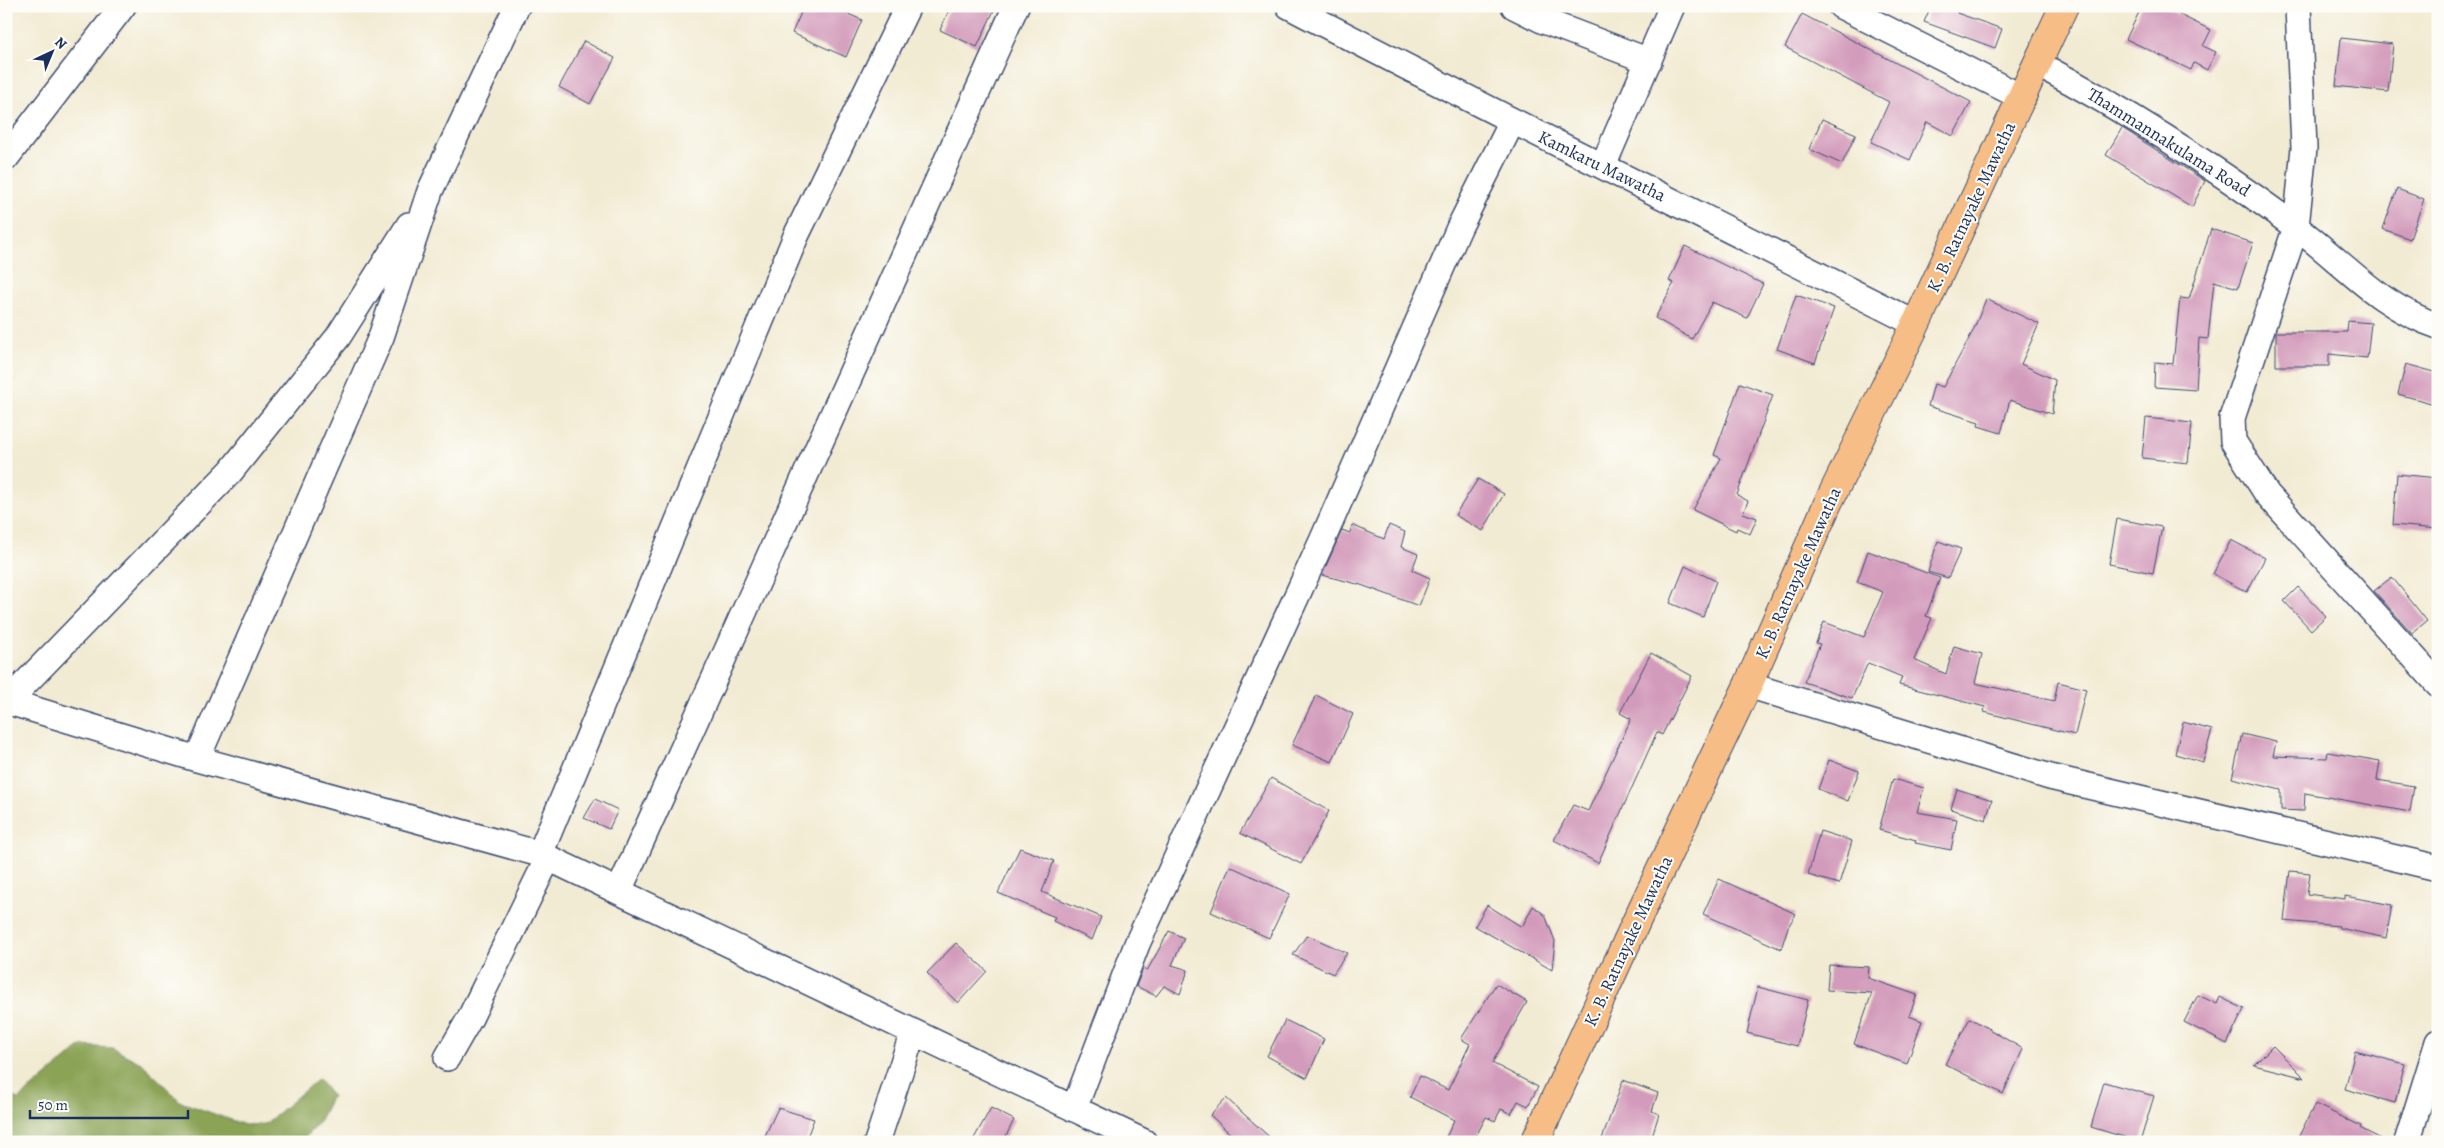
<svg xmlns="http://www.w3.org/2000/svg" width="2444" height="1148" viewBox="0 0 2444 1148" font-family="Alegreya,serif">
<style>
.forest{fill:#8aa354;stroke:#526959}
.building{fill:#d39bbb}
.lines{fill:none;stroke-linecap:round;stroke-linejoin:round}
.minor-casing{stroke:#3b4b70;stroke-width:28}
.highway-casing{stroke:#3b4b70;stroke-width:30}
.minor{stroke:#fff;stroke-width:25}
.highway{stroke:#f6be86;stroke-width:28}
.labels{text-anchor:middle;stroke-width:4;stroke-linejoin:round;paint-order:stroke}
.street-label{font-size:18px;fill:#1b2f5e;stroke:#fdfcf7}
</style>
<rect width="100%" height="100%" fill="#fdfcf7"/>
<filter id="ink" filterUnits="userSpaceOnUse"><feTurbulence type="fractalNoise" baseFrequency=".02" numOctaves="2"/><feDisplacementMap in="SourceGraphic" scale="10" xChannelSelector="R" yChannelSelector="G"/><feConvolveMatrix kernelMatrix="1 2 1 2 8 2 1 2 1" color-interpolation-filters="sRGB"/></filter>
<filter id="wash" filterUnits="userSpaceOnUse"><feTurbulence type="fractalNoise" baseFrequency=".0096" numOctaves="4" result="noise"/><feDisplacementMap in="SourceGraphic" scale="20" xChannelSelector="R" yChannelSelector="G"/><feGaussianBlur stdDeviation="1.12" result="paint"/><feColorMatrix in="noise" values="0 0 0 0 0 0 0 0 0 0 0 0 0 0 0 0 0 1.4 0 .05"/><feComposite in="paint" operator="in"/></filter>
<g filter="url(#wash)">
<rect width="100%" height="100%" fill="#f2ebd3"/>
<path class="forest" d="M 81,1046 L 112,1048 L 143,1064 L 181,1102 L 245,1125 L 265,1124 L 318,1079 L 332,1096 L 319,1122 L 301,1142 L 6,1142 L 6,1094 L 19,1099 Z"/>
<g id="blocks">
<path class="building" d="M 804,6 L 830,6 L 862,20 L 846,57 L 792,33 Z
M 951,6 L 996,6 L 977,47 L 940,30 Z
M 1931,6 L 1960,6 L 1957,13 L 2002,29 L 1995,48 L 1924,22 Z
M 2142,6 L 2161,6 L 2211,30 L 2203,46 L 2216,52 L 2207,70 L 2194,63 L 2191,70 L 2126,39 Z
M 1802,14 L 1971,102 L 1953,136 L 1927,122 L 1910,160 L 1871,142 L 1889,102 L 1785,47 Z
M 2341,38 L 2393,44 L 2388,92 L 2336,86 Z
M 584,41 L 615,58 L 590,104 L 559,87 Z
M 1822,119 L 1856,134 L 1842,164 L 1809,149 Z
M 2122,128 L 2205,181 L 2192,207 L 2106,155 Z
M 2397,189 L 2424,199 L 2410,239 L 2383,229 Z
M 2211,229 L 2253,243 L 2238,288 L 2214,281 L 2208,339 L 2199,338 L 2196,390 L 2154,387 L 2155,362 L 2173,364 L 2180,298 L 2189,299 Z
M 1685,246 L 1763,284 L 1747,318 L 1712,302 L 1692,339 L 1655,318 L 1674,283 L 1669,281 Z
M 1796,295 L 1834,308 L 1815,363 L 1777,349 Z
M 1986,299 L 2039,324 L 2021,364 L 2055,380 L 2052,414 L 2010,400 L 2001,433 L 1978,426 L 1979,422 L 1928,406 L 1934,384 L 1943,387 L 1973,331 Z
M 2348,321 L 2371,323 L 2367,358 L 2329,354 L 2329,366 L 2276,366 L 2276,332 L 2347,332 Z
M 2406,364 L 2438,373 L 2438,405 L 2398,394 Z
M 1740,383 L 1773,395 L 1737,495 L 1748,501 L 1743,513 L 1757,518 L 1750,534 L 1737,528 L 1736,531 L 1693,510 L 1721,458 L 1714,455 Z
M 2146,418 L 2192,423 L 2188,463 L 2142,458 Z
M 2397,474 L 2438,478 L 2438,529 L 2393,525 Z
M 1478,479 L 1504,494 L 1483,531 L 1455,515 Z
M 2117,519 L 2162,527 L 2153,573 L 2109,564 Z
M 1352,525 L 1384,539 L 1389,525 L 1405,532 L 1401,547 L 1418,554 L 1412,570 L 1430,578 L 1419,606 L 1361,585 L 1322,575 L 1342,530 L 1350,533 Z
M 2231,540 L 2265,558 L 2247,592 L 2213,574 Z
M 1938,541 L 1961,549 L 1948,578 L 1928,572 Z
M 1868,551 L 1940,578 L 1926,616 L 1932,618 L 1914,660 L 1946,674 L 1954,646 L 1982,654 L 1975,683 L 2054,701 L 2058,682 L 2086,689 L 2075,735 L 1984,712 L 1985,707 L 1899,685 L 1902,677 L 1868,663 L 1852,698 L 1804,682 L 1820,644 L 1816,643 L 1824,622 L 1864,637 L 1883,592 L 1857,582 Z
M 1685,566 L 1716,581 L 1703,617 L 1670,603 Z
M 2392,577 L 2427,621 L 2412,633 L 2374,591 Z
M 2298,587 L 2326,616 L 2311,630 L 2284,601 Z
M 1651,653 L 1692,676 L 1662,735 L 1657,732 L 1598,863 L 1554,840 L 1573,805 L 1588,811 L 1631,719 L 1620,713 Z
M 1316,695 L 1353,714 L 1332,762 L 1292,745 Z
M 2183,722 L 2212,730 L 2203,762 L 2175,754 Z
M 2242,734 L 2276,742 L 2273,756 L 2327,758 L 2328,752 L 2380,761 L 2377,780 L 2414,786 L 2410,812 L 2305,793 L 2304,811 L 2281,810 L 2281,790 L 2232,778 Z
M 1829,760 L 1859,771 L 1848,801 L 1818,789 Z
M 1271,778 L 1329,811 L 1301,864 L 1240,833 Z
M 1893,779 L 1924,788 L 1917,812 L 1957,819 L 1951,850 L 1915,843 L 1916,840 L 1879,830 Z
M 1957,789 L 1992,800 L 1986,820 L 1951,809 Z
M 595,799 L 618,810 L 609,829 L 584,818 Z
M 1820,831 L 1852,841 L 1839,884 L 1808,875 Z
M 1020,848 L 1054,861 L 1042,892 L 1101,917 L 1092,940 L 1053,921 L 1055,917 L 998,893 Z
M 1230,866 L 1290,894 L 1269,938 L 1211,912 Z
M 2290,871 L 2310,873 L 2307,894 L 2345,899 L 2345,896 L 2392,905 L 2386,938 L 2339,928 L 2339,926 L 2284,921 Z
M 1719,879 L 1796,914 L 1788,927 L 1781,949 L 1703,914 Z
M 1487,905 L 1522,927 L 1533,906 L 1545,915 L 1555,941 L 1552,970 L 1475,926 Z
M 1169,931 L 1184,938 L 1172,965 L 1188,970 L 1180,994 L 1164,986 L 1156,996 L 1136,986 L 1143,969 L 1147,971 Z
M 1307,935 L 1347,953 L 1333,974 L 1293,955 Z
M 956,943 L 987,971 L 958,1003 L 927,973 Z
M 1829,965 L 1869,967 L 1868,978 L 1917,995 L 1909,1016 L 1922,1021 L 1907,1064 L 1854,1044 L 1872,993 L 1827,990 Z
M 1496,984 L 1527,1002 L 1492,1063 L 1538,1087 L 1528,1106 L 1518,1101 L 1511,1114 L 1501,1109 L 1495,1121 L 1486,1117 L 1473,1142 L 1444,1142 L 1454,1120 L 1410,1097 L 1420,1076 L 1448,1090 L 1470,1044 L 1461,1039 Z
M 1758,987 L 1808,1000 L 1797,1046 L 1747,1033 Z
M 2198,995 L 2217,1004 L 2220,997 L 2244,1009 L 2227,1044 L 2184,1022 Z
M 1970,1018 L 2023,1049 L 2003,1094 L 1945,1064 Z
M 1285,1020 L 1324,1039 L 1307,1078 L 1267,1056 Z
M 2273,1046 L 2305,1078 L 2254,1065 Z
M 2355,1051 L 2405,1064 L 2395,1103 L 2345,1089 Z
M 1623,1080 L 1658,1093 L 1652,1111 L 1659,1114 L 1650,1142 L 1601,1142 Z
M 2104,1082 L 2154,1096 L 2140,1142 L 2091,1127 Z
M 1226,1098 L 1275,1142 L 1239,1142 L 1210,1115 Z
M 2315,1104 L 2361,1126 L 2360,1128 L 2387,1142 L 2296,1142 Z
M 778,1108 L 814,1119 L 805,1142 L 762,1142 Z
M 991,1108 L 1014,1120 L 1003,1142 L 972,1142 Z"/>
</g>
</g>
<g filter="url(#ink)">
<use href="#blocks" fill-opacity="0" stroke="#3b4b70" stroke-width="1"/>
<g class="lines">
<g class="minor-casing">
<path id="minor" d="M 1289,6 C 1497,115 1707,218 1916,324
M 1514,6 L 1544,21 L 1649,61
M 1841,6 L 2023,98
M 2298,6 L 2304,148 L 2296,227 L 2232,418 L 2233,441 L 2267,494 L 2438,684
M 2038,64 C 2127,111 2212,165 2293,225 C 2344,262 2376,305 2438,326
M 6,158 L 123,6
M 1603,166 L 1672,6
M 1748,685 L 2050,777 L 2438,868
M 6,701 L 197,759 L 540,854 L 1144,1142
M 7,702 L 231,471 L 338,337 L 409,225
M 197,759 L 381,337 L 430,191 L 517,6
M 540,854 L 796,236 L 908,6
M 619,891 L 1016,6
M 447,1058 L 470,1018 L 548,858
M 1074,1109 L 1137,944 L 1322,541 L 1459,228 L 1512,122
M 877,1142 L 913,1032
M 2407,1142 L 2438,1042"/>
</g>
<g class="highway-casing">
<path id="highway" d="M 1535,1142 L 1642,909 L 1748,685 L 1827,505 L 1916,324 L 2064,6"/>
</g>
<use href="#minor" class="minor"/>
<use href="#highway" class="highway"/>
</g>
</g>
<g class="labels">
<g class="street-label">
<text transform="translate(2169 142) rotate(32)" y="6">Thammannakulama Road</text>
<text transform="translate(1602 166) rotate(26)" y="6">Kamkaru Mawatha</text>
<text transform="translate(1971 207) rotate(-65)" y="6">K. B. Ratnayake Mawatha</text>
<text transform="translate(1798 573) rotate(-66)" y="6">K. B. Ratnayake Mawatha</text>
<text transform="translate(1628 941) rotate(-65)" y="6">K. B. Ratnayake Mawatha</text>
</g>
</g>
<rect width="2444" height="1148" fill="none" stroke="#fdfcf7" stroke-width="25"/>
<g transform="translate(52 52) rotate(44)" stroke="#fdfcf7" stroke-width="4" paint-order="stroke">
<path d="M0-4L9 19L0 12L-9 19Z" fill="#1b2f5e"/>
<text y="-8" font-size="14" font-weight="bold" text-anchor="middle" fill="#1b2f5e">N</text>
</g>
<path d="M30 1110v8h158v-8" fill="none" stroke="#1b2f5e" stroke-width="2.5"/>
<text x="38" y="1110" font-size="15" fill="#1b2f5e" stroke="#fdfcf7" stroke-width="4" paint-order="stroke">50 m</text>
</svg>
